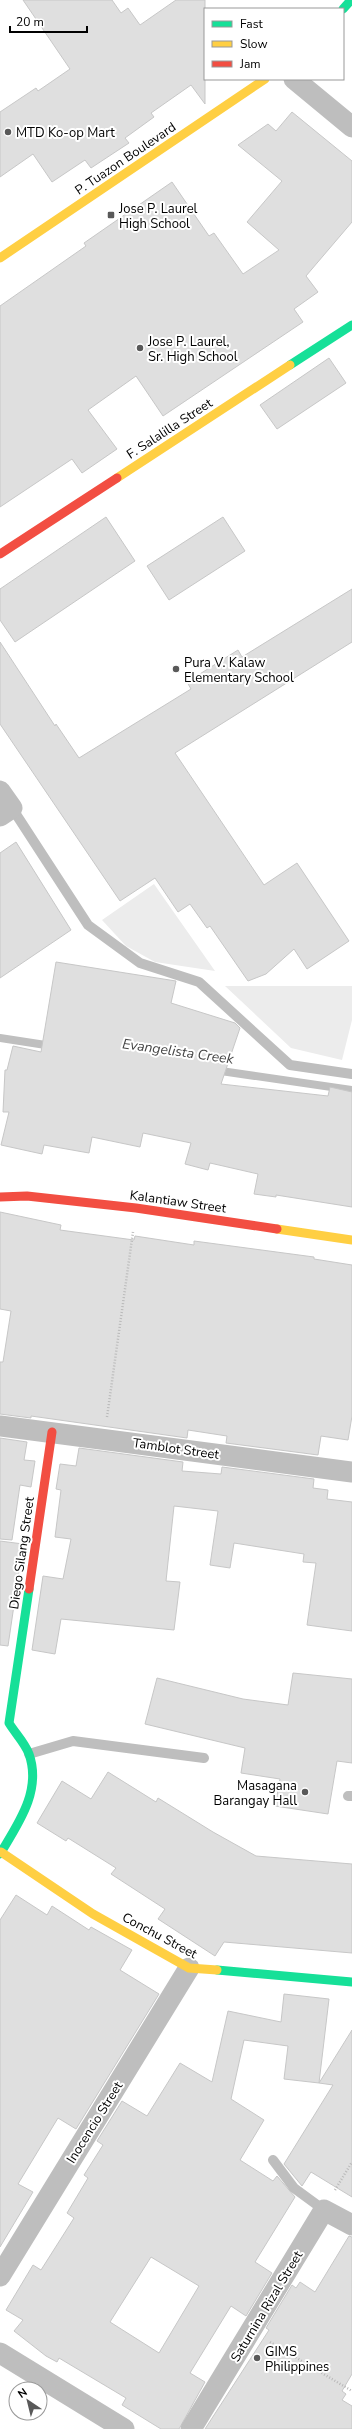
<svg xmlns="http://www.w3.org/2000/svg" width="352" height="2429" viewBox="0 0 352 2429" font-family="'Nunito Sans',sans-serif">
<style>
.green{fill:#ececec}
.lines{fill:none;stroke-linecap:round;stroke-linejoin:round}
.stream{stroke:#bfbfbf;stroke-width:8}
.building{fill:#dfdfdf;stroke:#c7c7c7;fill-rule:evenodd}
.path{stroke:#b9b9b9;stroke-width:2.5;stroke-dasharray:1 2;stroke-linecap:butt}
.lane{stroke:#bebebe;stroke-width:10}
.street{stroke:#bebebe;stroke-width:21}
.fast{stroke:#16e098;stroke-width:9}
.slow{stroke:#ffcf43;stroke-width:9}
.jam{stroke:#f24e42;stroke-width:9}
.poi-dot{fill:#595959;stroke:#fff;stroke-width:1.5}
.labels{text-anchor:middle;stroke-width:4;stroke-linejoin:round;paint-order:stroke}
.poi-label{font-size:13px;fill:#000;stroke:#fff;text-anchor:start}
.street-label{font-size:13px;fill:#000;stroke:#fff}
.water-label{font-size:14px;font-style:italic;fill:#444;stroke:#fff}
</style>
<rect width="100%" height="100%" fill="#fff"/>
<path class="green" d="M 154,884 L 215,971 L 155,962 L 126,946 L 102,920 Z
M 225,986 L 352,986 L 352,1020 L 342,1060 L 291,1048 Z"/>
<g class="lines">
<path class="stream" d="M 0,1038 L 52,1046
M 214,1070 L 352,1090"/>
</g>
<path class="building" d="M 23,0 L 112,0 L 121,13 L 128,8 L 140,25 L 176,0 L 205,0 L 205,104 L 191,85 L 151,113 L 154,117 L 125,138 L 129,143 L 91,168 L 85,160 L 52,182 L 33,154 L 0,177 L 0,112 L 36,88 L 38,91 L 70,69 Z
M 292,112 L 352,161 L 352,222 L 306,276 L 318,292 L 294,309 L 303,322 L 163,416 L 136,376 L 88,410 L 117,449 L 82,473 L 72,459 L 0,507 L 0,306 L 86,246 L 84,243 L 172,182 L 209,236 L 214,233 L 243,274 L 279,250 L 247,222 L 282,181 L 238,145 L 268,124 L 276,131 Z
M 329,358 L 346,383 L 277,429 L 260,405 Z
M 106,517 L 135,561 L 15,642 L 0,620 L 0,589 Z
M 223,517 L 245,551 L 169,600 L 147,566 Z
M 352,589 L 352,642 L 175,753 L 264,885 L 297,863 L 349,941 L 307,969 L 294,949 L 266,974 L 248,981 L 210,926 L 207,928 L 190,904 L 178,912 L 155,878 L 120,901 L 0,724 L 0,642 L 55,726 L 56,724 L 79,758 L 191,689 L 187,682 L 238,650 L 242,657 Z
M 16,842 L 71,930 L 0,978 L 0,853 Z
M 56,962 L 176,981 L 171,1003 L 235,1023 L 240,1028 L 221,1084 L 328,1096 L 330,1087 L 352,1092 L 352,1207 L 276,1195 L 276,1197 L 254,1194 L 258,1174 L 210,1163 L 208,1170 L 185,1164 L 191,1143 L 143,1133 L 140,1147 L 92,1137 L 89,1153 L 44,1145 L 42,1154 L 1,1145 L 9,1112 L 3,1112 L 5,1070 L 7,1070 L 13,1046 L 41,1052 Z
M 0,1212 L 61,1225 L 60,1230 L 134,1240 L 135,1236 L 194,1245 L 194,1241 L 314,1257 L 314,1259 L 352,1265 L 352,1416 L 348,1440 L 321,1436 L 318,1455 L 226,1443 L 227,1436 L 188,1430 L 187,1438 L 31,1416 L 31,1418 L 0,1414 L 0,1362 L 3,1362 L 11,1311 L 0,1309 Z
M 0,1438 L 27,1442 L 24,1460 L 35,1461 L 31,1487 L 20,1485 L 12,1540 L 0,1539 Z
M 79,1448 L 183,1462 L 182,1471 L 221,1474 L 222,1467 L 314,1479 L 313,1488 L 328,1490 L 327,1499 L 352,1502 L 352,1631 L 307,1625 L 316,1563 L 303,1562 L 304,1554 L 234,1543 L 230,1568 L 210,1565 L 218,1511 L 174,1506 L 166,1581 L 180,1582 L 174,1630 L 61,1619 L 55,1654 L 32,1650 L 43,1576 L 63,1579 L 71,1539 L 55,1537 L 61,1490 L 56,1489 L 60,1464 L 76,1466 Z
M 0,1541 L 23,1544 L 8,1646 L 0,1645 Z
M 293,1673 L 352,1679 L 352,1763 L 337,1761 L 328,1814 L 275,1806 L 280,1779 L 241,1773 L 245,1748 L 145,1724 L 157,1678 L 243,1699 L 288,1705 Z
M 108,1772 L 156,1802 L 158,1798 L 213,1832 L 256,1856 L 352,1864 L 352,1953 L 224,1942 L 215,1956 L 158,1919 L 165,1909 L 111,1874 L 116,1868 L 68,1838 L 66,1841 L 37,1823 L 62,1781 L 91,1799 Z
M 16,1895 L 47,1915 L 52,1906 L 89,1930 L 91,1927 L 132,1950 L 120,1970 L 159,1994 L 76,2129 L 58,2118 L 18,2184 L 33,2192 L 0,2247 L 0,1920 Z
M 284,1994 L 329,1999 L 319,2083 L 284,2079 L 288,2046 L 244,2040 L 231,2099 L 264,2120 L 240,2160 L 273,2181 L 277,2176 L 295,2197 L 255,2262 L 272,2273 L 246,2316 L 231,2306 L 190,2373 L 205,2382 L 179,2429 L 161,2429 L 122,2405 L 126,2398 L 59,2358 L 57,2362 L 46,2356 L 14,2331 L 23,2320 L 6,2310 L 33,2265 L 41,2270 L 74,2218 L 67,2213 L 88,2178 L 84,2175 L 103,2145 L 97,2141 L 122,2101 L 147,2116 L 180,2063 L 212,2082 L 228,2011 L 281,2022 ZM 151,2257 L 199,2286 L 159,2353 L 110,2322 Z
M 352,2030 L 352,2197 L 311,2172 L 302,2186 L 284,2164 L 333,2085 L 319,2083 Z
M 349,2236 L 352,2237 L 352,2374 L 342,2391 L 346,2394 L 342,2400 L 352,2406 L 352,2429 L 205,2429 L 269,2330 L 266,2328 L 292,2285 L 296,2288 L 300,2282 L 315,2292 Z"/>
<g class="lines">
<path class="path" d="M 107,1417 L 133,1232
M 335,2190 L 352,2162
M 270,2342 L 352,2391"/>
<path class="lane" d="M 12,808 L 88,925 L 140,963 L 199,982 L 290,1065 L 352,1074
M 29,1754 L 73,1741 L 204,1758
M 348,1796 L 352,1796
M 273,2160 L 294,2188 L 324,2210"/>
<path class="street" d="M 294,79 L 352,127
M 0,791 L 12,808 L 0,816
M 0,1426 L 352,1472
M 0,2276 L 189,1968
M 0,2353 L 124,2429
M 191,2429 L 324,2210 L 352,2225"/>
<path class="fast" d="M 343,9 L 351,0
M 290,365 L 352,325
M 0,1854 C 18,1824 42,1791 29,1754 C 25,1743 15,1733 9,1723 L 29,1589
M 217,1970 L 352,1982"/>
<path class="slow" d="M 0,258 L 265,79
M 117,478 L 290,365
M 277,1229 L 352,1240
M 1,1852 L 93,1914 L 189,1968 L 217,1970"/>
<path class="jam" d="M 0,554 L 117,478
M 0,1197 L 27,1196 L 136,1208 L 277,1229
M 29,1589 L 52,1432"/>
</g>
<g class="poi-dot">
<circle cx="8" cy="132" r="4"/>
<rect x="107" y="211" width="8" height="8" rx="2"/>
<circle cx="140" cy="348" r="4"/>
<circle cx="176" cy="669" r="4"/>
<circle cx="305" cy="1792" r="4"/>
<circle cx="257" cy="2358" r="4"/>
</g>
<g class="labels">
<g class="poi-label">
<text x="16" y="137">MTD Ko-op Mart</text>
<text x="119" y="213">Jose P. Laurel<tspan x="119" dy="15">High School</tspan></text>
<text x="148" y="346">Jose P. Laurel,<tspan x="148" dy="15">Sr. High School</tspan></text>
<text x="184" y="667">Pura V. Kalaw<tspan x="184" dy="15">Elementary School</tspan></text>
<text x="297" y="1790" text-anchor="end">Masagana<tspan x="297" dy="15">Barangay Hall</tspan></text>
<text x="265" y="2356">GIMS<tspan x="265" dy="15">Philippines</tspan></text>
</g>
<g class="street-label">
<text transform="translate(125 158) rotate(-34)" y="5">P. Tuazon Boulevard</text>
<text transform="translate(169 428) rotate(-33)" y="5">F. Salalilla Street</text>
<text transform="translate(178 1201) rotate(8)" y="5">Kalantiaw Street</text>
<text transform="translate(176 1448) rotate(8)" y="5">Tamblot Street</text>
<text transform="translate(21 1553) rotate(-82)" y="5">Diego Silang Street</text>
<text transform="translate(160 1935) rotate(28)" y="5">Conchu Street</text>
<text transform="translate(94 2122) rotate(-58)" y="5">Inocencio Street</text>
<text transform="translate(266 2306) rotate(-59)" y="5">Saturnina Rizal Street</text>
</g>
<g class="water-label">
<text transform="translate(178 1051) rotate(8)" y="5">Evangelista Creek</text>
</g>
</g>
<rect x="204" y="8" width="140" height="72" fill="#ffffff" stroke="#999999"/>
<rect x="212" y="21" width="20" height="6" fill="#16e098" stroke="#999999"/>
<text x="240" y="28" font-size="12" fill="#000000">Fast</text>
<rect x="212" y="41" width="20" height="6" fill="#ffcf43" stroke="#999999"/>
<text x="240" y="48" font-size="12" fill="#000000">Slow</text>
<rect x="212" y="61" width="20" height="6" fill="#f24e42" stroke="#999999"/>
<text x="240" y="68" font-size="12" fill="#000000">Jam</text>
<g transform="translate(28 2401) rotate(325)"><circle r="19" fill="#ffffff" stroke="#999999"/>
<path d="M0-3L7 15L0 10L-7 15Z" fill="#595959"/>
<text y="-6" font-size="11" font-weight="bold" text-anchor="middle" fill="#000000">N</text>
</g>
<path d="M10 26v6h77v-6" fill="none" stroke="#000000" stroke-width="2"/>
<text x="16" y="26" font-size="12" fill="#000000" stroke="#ffffff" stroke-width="3" paint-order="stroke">20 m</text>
</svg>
